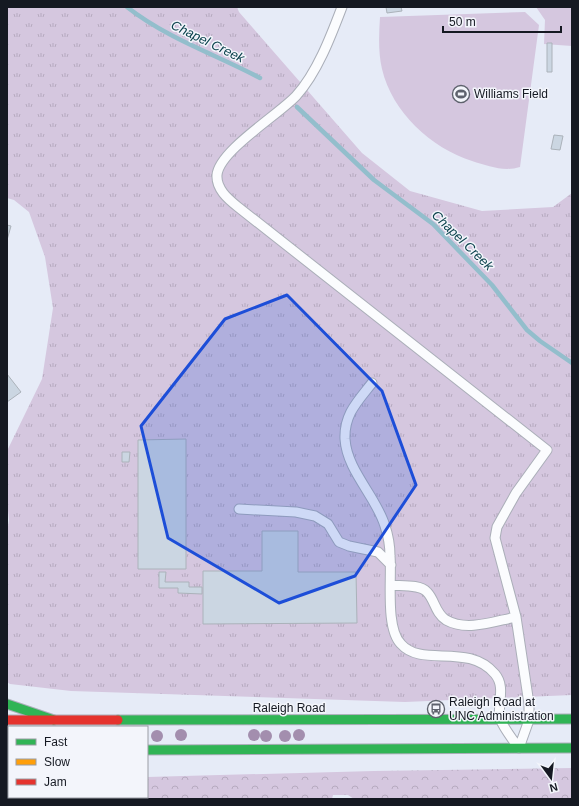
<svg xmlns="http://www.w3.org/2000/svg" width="579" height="806" viewBox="0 0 579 806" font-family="Helvetica,sans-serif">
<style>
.forest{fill:url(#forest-crowns)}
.park{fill:url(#park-tufts)}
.garden{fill:#d5c7df}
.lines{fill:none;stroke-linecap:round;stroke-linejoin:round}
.stream{stroke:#93becc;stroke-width:4.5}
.building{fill:#cbd6e2;stroke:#abb2ba}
.lane-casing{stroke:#aaaeb8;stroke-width:11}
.fast-casing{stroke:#aaaeb8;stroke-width:11}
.slow-casing{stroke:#aaaeb8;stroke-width:11}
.jam-casing{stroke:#aaaeb8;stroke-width:11}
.lane{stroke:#fbfcfe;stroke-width:9}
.fast{stroke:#30b455;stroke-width:9}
.slow{stroke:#ff9f0a;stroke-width:9}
.jam{stroke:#e5322d;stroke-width:9}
.tree{fill:#a38eae}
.marked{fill:#1d4ed8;fill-opacity:0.2;stroke:#1d4ed8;stroke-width:3;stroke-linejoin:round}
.labels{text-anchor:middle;stroke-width:3;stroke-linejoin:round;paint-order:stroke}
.poi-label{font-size:12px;fill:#151922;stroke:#f3f5fb;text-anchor:start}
.street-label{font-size:12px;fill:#151922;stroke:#f3f5fb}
.water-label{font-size:13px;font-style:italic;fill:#09404b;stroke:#f3f5fb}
</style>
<defs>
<pattern id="forest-crowns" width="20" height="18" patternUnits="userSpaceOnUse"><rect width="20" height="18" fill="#d5c7df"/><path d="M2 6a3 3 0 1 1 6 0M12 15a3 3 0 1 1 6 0" fill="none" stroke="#b6aabf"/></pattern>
<pattern id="park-tufts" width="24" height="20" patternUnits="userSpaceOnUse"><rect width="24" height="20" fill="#d5c7df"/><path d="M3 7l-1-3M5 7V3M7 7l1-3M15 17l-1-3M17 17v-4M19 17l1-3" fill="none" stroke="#b6aabf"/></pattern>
</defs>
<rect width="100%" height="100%" fill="#e6ebf7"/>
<path class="forest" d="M 572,768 L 572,799 L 354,799 L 348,795 L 333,795 L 332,799 L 82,799 L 83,797 L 147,797 L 147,777 L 374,771 Z
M 9,782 L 9,797 L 51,797 L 51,799 L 7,799 L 7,783 Z"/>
<path class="park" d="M 7,7 L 237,7 L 239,12 L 362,153 L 410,191 L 482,211 L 553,207 L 572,193 L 572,695 L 405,702 L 71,691 L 10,684 L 7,682 L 7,533 L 9,520 L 7,501 L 7,451 L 42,379 L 53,308 L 45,257 L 29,212 L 14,200 L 7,198 Z"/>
<path class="garden" d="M 536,7 L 572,7 L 572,46 L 544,44 L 545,20 Z
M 525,12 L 539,25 L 520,167 C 504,172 488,166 472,161 C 431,148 392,112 382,69 C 378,52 379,34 380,17 Z"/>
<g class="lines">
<path class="stream" d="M 127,7 C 168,39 215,54 260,78
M 297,107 L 374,180 L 433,224 L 492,285 L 527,330 L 540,341 L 572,363"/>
</g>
<path class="building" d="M 386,7 L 401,7 L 402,11 L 387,13 Z
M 547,43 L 552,43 L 552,72 L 547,72 Z
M 554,135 L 563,136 L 560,150 L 551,149 Z
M 7,225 L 11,226 L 7,240 Z
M 7,374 L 21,392 L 7,402 Z
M 186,439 L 186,569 L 138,569 L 138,440 Z
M 122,452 L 130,452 L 129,462 L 122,462 Z
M 262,531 L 298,531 L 298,572 L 356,572 L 357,623 L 203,624 L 203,571 L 262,571 Z
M 159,572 L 166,572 L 165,582 L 189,582 L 189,587 L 202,587 L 202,594 L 178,593 L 178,588 L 159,588 Z"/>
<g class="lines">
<g class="lane-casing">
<path id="lane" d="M 342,7 C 331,36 317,73 296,96 C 278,115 219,151 217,175 C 216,189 228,199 238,207 L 547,450 L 516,493 L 497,527 L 495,538 L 516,617 L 529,704 L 529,720 L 519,748
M 372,383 C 358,401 344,414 345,439 C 347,471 376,496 385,526 C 388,535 390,546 390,556 C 392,578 385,628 401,644 C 422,668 468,642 495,674 C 506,687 497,704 500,718 C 502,726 513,740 518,747
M 239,509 L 296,512 L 315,516 L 328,524 L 339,542 L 349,546 L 378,552 L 391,565
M 391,585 C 401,586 420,584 427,592 C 435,600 435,613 446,620 C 467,632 495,621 516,617"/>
</g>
<g class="fast-casing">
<path id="fast" d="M 7,704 L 54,720
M 118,720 L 572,719
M 147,750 L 572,748"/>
</g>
<g class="slow-casing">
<path id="slow" d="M 7,758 L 9,757"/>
</g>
<g class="jam-casing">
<path id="jam" d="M 7,720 L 118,720"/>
</g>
<use href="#lane" class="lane"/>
<use href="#fast" class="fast"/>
<use href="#slow" class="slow"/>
<use href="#jam" class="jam"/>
</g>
<g class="tree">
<circle cx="181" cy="735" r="6"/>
<circle cx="254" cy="735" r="6"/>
<circle cx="299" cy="735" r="6"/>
<circle cx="157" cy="736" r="6"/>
<circle cx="266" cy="736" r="6"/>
<circle cx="285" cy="736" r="6"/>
</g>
<path class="marked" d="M 287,295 L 382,391 L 416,485 L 355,576 L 279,603 L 168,538 L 141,426 L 225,319 Z"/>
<defs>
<g id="stadium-ring" transform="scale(0.9)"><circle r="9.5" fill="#f3f5fb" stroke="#5e626d" stroke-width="1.5"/><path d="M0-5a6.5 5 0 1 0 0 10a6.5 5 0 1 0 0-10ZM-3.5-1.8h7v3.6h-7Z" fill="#5e626d"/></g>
<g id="bus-ring" transform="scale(0.9)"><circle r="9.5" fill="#f3f5fb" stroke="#5e626d" stroke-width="1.5"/><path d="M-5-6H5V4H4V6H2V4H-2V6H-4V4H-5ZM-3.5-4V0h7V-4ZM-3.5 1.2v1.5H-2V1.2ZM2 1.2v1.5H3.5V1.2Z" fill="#5e626d"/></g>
</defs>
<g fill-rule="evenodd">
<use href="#stadium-ring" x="461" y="94"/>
<use href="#bus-ring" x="436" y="709"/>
</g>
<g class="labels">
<g class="poi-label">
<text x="474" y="98">Williams Field</text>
<text x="449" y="706">Raleigh Road at<tspan x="449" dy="14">UNC Administration</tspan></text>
</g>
<g class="street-label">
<text x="289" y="712">Raleigh Road</text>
</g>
<g class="water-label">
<text transform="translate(208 41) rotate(26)" y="5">Chapel Creek</text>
<text transform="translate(463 240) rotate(44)" y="5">Chapel Creek</text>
</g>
</g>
<rect width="579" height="806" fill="none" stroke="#151922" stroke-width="16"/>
<rect x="8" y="726" width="140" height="72" fill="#f3f5fb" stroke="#9a9da4"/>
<rect x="16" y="739" width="20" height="6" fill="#30b455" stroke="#9a9da4"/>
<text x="44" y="746" font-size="12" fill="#151922">Fast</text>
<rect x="16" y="759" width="20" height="6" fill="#ff9f0a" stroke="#9a9da4"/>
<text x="44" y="766" font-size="12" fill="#151922">Slow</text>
<rect x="16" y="779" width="20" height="6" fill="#e5322d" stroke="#9a9da4"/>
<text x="44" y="786" font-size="12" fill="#151922">Jam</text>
<g transform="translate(551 778) rotate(165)" stroke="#f3f5fb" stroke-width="3" paint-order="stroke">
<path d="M0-3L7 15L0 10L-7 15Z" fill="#151922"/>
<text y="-6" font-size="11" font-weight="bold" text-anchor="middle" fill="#151922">N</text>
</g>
<path d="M443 26v6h118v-6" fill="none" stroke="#151922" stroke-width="2"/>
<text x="449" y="26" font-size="12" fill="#151922" stroke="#f3f5fb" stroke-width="3" paint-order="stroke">50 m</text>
</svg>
